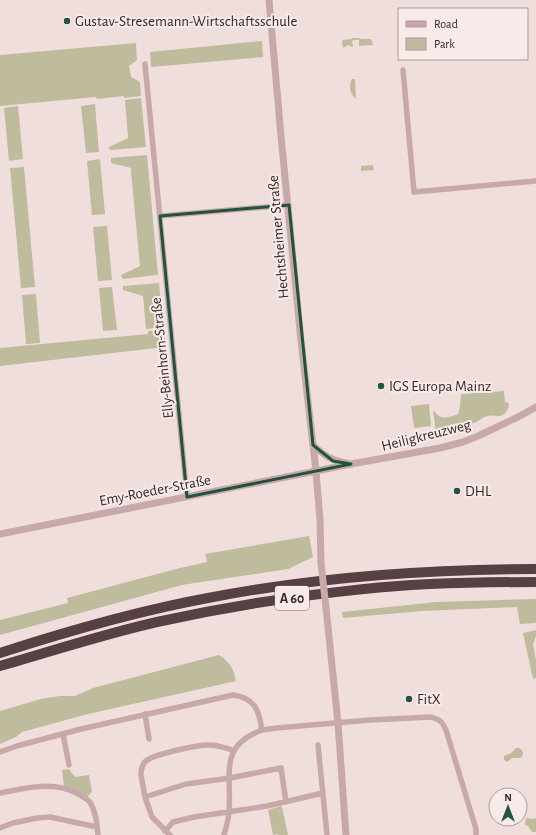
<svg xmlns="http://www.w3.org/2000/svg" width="536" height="835" viewBox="0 0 536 835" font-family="'Alegreya Sans',sans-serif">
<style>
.green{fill:#bfbb9d}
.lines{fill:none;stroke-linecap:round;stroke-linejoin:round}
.minor{stroke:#c8a9a9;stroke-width:5.5}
.tertiary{stroke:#c8a9a9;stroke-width:7}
.motorway{stroke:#564043;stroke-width:10}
.tertiary-bridge{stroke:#c8a9a9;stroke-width:7}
.marked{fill:none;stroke:#205441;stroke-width:3;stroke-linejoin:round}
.poi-dot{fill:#205441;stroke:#f8eae8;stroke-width:1.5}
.labels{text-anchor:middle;stroke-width:4;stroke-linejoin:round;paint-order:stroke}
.shield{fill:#f8eae8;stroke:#706263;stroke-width:1}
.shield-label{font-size:14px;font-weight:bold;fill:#35282a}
.poi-label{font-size:15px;fill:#35282a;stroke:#f8eae8;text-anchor:start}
.street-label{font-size:15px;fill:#35282a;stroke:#f8eae8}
</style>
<rect width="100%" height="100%" fill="#f0dedc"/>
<path class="green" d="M 352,38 L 357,38 L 362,39 L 371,39 L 373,45 L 359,46 L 359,40 L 354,40 L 352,41 L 353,47 L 348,45 L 343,48 L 342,42 L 343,40 L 351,39 Z
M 262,41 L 263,57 L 151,67 L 150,52 Z
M 136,43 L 137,60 L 129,66 L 131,77 L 140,82 L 141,96 L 124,98 L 124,96 L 97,99 L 96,97 L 0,106 L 0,55 Z
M 352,79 L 355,79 L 356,99 C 350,94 348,86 352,79 Z
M 141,98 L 146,147 L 111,150 L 109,149 L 109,147 L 128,138 L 125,100 Z
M 95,104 L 99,152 L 86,153 L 81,106 Z
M 18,106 L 23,159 L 9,161 L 4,108 Z
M 147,155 L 158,275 L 123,279 L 121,275 L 140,266 L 131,172 L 131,168 L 111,163 L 111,158 Z
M 100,159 L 105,214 L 92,215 L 87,161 Z
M 373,165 L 374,170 L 361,171 L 361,166 Z
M 24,167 L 35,287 L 21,288 L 10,168 Z
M 107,226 L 112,280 L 98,281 L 93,227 Z
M 159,283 L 163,327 L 146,329 L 143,296 L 123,290 L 123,286 Z
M 112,287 L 117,330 L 103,331 L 99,288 Z
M 36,294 L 40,343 L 26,344 L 22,295 Z
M 164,330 L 165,347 L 0,366 L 0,348 L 148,334 L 148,331 Z
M 504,391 L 505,402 L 509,403 C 509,407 508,409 506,412 C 501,419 495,414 488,416 C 483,417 481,419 477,422 L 436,433 L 433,410 C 442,421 446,418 458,414 L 460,407 L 461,394 Z
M 429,404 L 431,426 L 414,428 L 411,406 Z
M 309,536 L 313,557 L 288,569 L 182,585 L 0,635 L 0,620 L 68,603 L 67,598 L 180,568 L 207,562 L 205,554 Z
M 536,599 L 536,623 L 520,624 L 517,607 L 422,611 L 343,618 L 342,612 L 436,602 Z
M 536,630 L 536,636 L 533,644 L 536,660 L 536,678 L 533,679 L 523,633 Z
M 219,655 C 229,661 234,669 236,681 L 88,714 L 22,732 L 16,737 L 0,744 L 0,711 L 41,699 L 60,696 L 75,696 L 93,688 Z
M 516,748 L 519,748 L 522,750 L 523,753 L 522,757 L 518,758 L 512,758 L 507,762 L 504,760 L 504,756 L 511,753 Z
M 69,769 L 75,777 L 89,775 L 92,792 L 87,797 L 64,787 L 62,770 Z
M 281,806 L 282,807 L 288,835 L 278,835 L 278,834 L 273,835 L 268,810 Z
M 526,818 L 532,819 L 536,818 L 536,832 L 532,832 L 528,826 L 525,825 Z"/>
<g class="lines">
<path class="minor" d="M 145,64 L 187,497
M 403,70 L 414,192 L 536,181
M 160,216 L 289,205
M 145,714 L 149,739
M 262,730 L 276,728 L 370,720 L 431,717 C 440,720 442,721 446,730 L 476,829 L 476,835
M 63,734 L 69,765
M 318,745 L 327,835
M 0,752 L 17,746 L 81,729 L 233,695 C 255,698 259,710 262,730 C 218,746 232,774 229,811 C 229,819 226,827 224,835
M 0,793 C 26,788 55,780 80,795 C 83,797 87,799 90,802 C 96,812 97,824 98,835
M 145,797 L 186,784 L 230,778 L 281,768 L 286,802
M 0,828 L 13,823 L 37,818 L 50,817 L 97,827
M 165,831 L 173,822 L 194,817 L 267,806 L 323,793
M 170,835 L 152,817 L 145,797 L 141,775 C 141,768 143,762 149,759 C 158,754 199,744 209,745 C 218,745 225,748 233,750"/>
<path class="tertiary" d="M 269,0 L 281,136 L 301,341 L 316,471 L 320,520 L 321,563
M 313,445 C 325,456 330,460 347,463
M 0,534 L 351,464 L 440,448 L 463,442 L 478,436 L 518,417 L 536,407
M 326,608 L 338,723 L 346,835"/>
<path class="motorway" d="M 0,653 C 68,631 137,611 208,598 C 316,577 426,569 536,569
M 0,666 C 52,651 104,634 157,622 C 225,607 294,596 364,589 C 421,583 479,582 536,582"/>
<path class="tertiary-bridge" d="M 321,563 L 326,608"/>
</g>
<path class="marked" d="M 289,205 L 313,445 L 333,461 L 351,464 L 187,497 L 160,216 Z"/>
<g class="poi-dot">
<circle cx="67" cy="21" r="4"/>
<circle cx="381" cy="386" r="4"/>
<circle cx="457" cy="491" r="4"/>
<circle cx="409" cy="699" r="4"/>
</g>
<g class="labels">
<rect class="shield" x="275" y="586" width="34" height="24" rx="3"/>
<g class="shield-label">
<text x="292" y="603">A 60</text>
</g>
<g class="poi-label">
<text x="75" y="26">Gustav-Stresemann-Wirtschaftsschule</text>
<text x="389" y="391">IGS Europa Mainz</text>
<text x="465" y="496">DHL</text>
<text x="417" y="704">FitX</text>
</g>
<g class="street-label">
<text transform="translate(278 237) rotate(-95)" y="5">Hechtsheimer Straße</text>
<text transform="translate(162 358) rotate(-96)" y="5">Elly-Beinhorn-Straße</text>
<text transform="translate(426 435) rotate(-14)" y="5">Heiligkreuzweg</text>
<text transform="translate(155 490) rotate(-11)" y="5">Emy-Roeder-Straße</text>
</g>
</g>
<rect x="398" y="8" width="130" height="52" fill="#f8eae8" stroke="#aa9c9c"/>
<rect x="406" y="21" width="20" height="6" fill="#c8a9a9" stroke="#aa9c9c"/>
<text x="434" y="28" font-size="12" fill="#35282a">Road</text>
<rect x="406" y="38" width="20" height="12" fill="#bfbb9d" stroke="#aa9c9c"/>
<text x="434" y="48" font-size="12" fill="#35282a">Park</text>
<g transform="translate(508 807)"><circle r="19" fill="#f8eae8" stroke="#aa9c9c"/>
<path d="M0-3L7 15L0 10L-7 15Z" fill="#205441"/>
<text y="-6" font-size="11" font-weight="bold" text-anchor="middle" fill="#35282a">N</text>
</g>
</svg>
